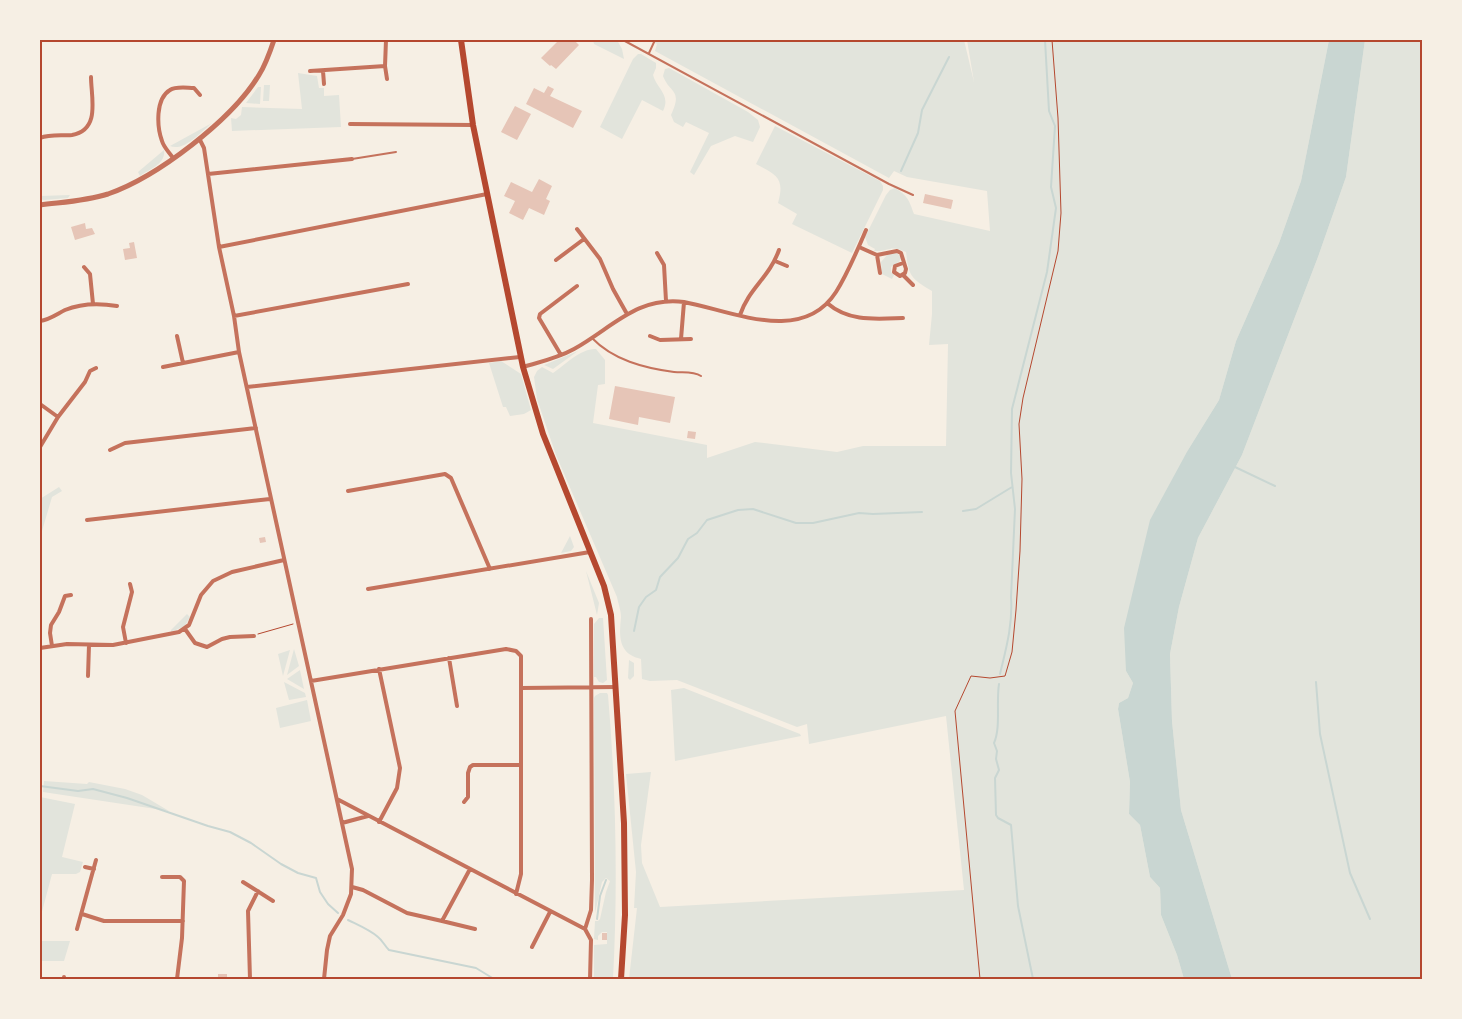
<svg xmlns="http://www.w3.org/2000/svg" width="1462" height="1019" viewBox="0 0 1462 1019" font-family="'IBM Plex Sans',sans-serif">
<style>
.green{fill:#e2e4dc}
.water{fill:#c9d6d2}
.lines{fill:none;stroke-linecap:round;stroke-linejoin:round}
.stream{stroke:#c9d6d2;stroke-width:2}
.building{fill:#e6c5b7}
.path{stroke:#b5482f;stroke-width:1}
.service{stroke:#c5725c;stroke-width:2}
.minor{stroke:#c5725c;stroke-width:4}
.tertiary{stroke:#c5725c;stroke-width:5}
.primary{stroke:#b5482f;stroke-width:6}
.neatline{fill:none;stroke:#b5482f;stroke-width:2}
</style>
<rect width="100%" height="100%" fill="#f6efe4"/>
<path class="green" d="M 593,40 L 617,40 L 622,49 L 624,59 L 594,44 Z
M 650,40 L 964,40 L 974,82 L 967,40 L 1329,40 L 1301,181 L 1279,243 L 1236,341 L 1219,400 L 1188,450 L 1126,671 L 1133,683 L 1128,698 L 1119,703 L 1118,709 L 1130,782 L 1129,814 L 1140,825 L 1150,877 L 1160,888 L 1161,915 L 1177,955 L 1184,979 L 629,979 L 637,908 L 634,908 L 636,872 L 626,774 L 651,772 L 641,845 L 642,863 L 660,907 L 964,890 L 946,716 L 809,744 L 807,724 L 797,727 L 677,680 L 650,681 L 642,679 L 641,659 C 618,654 619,636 621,617 C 621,610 618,603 617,597 L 556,455 L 537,399 L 534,377 L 537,371 L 542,367 L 553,373 C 565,365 581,348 596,349 L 605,360 L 605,384 L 598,385 L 593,423 L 707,445 L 707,458 L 755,442 L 837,452 L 863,446 L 946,446 L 948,344 L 929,345 L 932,314 L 932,291 C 910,278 909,276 906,252 C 890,244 889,252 874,251 L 875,249 L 868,245 L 865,237 L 886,195 L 890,190 L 895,188 C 908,196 909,200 914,214 L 990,231 L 987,191 L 907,177 L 894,171 L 889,178 L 655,51 L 657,44 Z
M 1365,40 L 1422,40 L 1422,979 L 1232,979 L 1181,810 L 1172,721 L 1170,654 L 1179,607 L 1198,538 L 1242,455 L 1318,257 L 1346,177 Z
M 638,54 L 641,54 L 656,63 L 656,68 L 653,75 C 657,89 671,95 663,111 L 642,100 L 622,139 L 600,127 L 633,59 Z
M 669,68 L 748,112 L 758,120 L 760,127 L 753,142 L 735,136 L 711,146 L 694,175 L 690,172 L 709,133 L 686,122 L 683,127 L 674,122 L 671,115 C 683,89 670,94 663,76 L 665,69 Z
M 298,73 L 317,76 L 319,88 L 324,88 L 324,96 L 339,95 L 341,127 L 232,131 L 231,118 L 236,119 L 241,115 L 242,107 L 302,109 Z
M 264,85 L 270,85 L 269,101 L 263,101 Z
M 258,87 L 261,87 L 260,104 L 246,103 Z
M 212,123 C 201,132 184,152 170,146 Z
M 775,126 L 880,181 L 883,186 L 883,190 L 852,253 L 792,224 L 797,214 L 778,203 C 785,178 777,175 756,164 Z
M 164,150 C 166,164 150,169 140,176 L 138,172 Z
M 70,195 L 68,198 L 44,200 L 40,199 L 40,196 Z
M 897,253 L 901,258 L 899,262 L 891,267 L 891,272 L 894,275 L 892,279 L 882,274 L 881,262 L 888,254 Z
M 578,351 L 553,369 L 544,365 Z
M 501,361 L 521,374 L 531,410 L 524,414 L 510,416 L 506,407 L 503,407 L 489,363 Z
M 59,487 L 62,491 L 52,497 L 42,531 L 40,545 L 40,499 Z
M 570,536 L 574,547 L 571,551 L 561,553 Z
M 586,571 L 599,603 L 597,615 Z
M 187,614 L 190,617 L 185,626 L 171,632 L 171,630 Z
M 599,618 L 603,618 L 607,680 L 603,683 L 599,682 L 596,677 L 594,677 L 594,624 Z
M 294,649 L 299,666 L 287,675 Z
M 290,650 L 283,676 L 278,654 Z
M 629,660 L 634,663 L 634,676 L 630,680 L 628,678 Z
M 300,670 L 304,689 L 287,679 Z
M 284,682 L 305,693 L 306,697 L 289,700 Z
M 684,688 L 800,734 L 801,736 L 675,761 L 671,690 Z
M 600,693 L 607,693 L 608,695 C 616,788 618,886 613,979 L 594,979 L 594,945 L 607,944 L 607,932 L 602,932 L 598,936 L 598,940 L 594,939 L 595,921 L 598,921 L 600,919 L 606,892 L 610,881 L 606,878 L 602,882 L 595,913 L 594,698 L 595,696 Z
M 307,700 L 311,721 L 280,728 L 276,708 Z
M 44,781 L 87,784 L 89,782 L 125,789 L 142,795 L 169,811 L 43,792 Z
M 40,797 L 75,804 L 62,857 L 83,862 L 80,872 L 76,874 L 52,874 L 40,919 Z
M 41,941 L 70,941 L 64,961 L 40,961 Z"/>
<path class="water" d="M 1329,40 L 1365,40 L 1346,177 L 1318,257 L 1242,455 L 1198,538 L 1179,607 L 1170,654 L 1172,721 L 1181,810 L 1232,979 L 1184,979 L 1177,955 L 1161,915 L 1160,888 L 1150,877 L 1140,825 L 1129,814 L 1130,782 L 1118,709 L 1119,703 L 1128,698 L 1133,683 L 1126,671 L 1124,628 L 1150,520 L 1188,450 L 1219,400 L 1236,341 L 1279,243 L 1301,181 Z"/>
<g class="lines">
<path class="stream" d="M 901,171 L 918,133 L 922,110 L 949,57
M 1235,467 L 1275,486
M 963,511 L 976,509 L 1012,487
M 634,631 L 639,607 L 646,597 L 656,590 L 660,577 L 678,558 L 688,539 L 697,533 L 707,520 L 738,510 L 753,509 L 796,523 L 813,523 L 859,513 L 873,514 L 922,512
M 1000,674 C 1006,649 1013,624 1011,597 L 1015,509 L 1011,473 L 1012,409 L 1047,272 L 1056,208 L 1051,187 L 1055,126 L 1049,111 L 1045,40
M 1316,682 L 1320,734 L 1350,873 L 1370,919
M 999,684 C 996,703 1001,727 994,743 L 997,751 L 996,759 L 999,770 L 995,778 L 996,815 L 998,818 L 1011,825 L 1018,906 L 1033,979
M 40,786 L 78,791 L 93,789 L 127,798 L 208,826 L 230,832 L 251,843 L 281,864 L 298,873 L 316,878 L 320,892 L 328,904 L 338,913
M 597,919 L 600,896 L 606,880
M 348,920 C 358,925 370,930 378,937 C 383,941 384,945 389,950 L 476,968 L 494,979"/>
</g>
<path class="building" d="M 559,40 L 566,40 L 568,42 L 574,40 L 579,45 L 556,69 L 551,65 L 550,66 L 541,58 Z
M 548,86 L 554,89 L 550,96 L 582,111 L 573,128 L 526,104 L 534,88 L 544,93 Z
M 515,106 L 531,114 L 517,140 L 501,132 Z
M 539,179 L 552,186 L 546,199 L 550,201 L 544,215 L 529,208 L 523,220 L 509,213 L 515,201 L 504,196 L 511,182 L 532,192 Z
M 925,194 L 953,200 L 951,209 L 923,203 Z
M 85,223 L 86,229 L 92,228 L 95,234 L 75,240 L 71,227 Z
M 134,242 L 137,258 L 125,260 L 123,249 L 130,248 L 129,243 Z
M 615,386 L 675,397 L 670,423 L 639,417 L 638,425 L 609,419 Z
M 688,431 L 696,432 L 695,439 L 687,438 Z
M 265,537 L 266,542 L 260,543 L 259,538 Z
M 602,933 L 607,933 L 607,940 L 602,940 Z
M 218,974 L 227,974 L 227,979 L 218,979 Z"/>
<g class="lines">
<path class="path" d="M 258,634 L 293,624
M 980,979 L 955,711 L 971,676 L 990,678 L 1005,676 L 1012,652 L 1016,610 L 1020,551 L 1022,479 L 1019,424 L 1023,398 L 1058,251 L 1061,213 L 1058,118 L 1052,40"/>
<path class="service" d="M 623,40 L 889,184 L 913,195
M 649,53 L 655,40
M 352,159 L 396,152
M 592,338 C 613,360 644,368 674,372 C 683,373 693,371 701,376"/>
<path class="minor" d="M 386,40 L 385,66 L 387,79
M 310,71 L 385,66
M 323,71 L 324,84
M 350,124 L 473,125
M 40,138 C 50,134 61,136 72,135 C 101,130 91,97 91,77
M 200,140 L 204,148 L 219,247 L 234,316 L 239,352 L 352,869 L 351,894 L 343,915 L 330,936 L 327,950 L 324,979
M 173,158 C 170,153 164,148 162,141 C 157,127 155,99 170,90 C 176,86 187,88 194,88 L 200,95
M 208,174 L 352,159
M 577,229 L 600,259 L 613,289 L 627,314
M 219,247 L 487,194
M 859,247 L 877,255 L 897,251 L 901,253 L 906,269 L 905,273 L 900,276 L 894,272 L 895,266 L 903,263
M 657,253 L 664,265 L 666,301
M 877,255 L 880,273
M 556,260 L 584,239
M 775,261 L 787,266
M 84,267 L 90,274 L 93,304
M 903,275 L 913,285
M 827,303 C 849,322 875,319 903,318
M 740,315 C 749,288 769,278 779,250
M 234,316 L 408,284
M 40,321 C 49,320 57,314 65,310 C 82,303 99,303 117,306
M 177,336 L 183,363
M 650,336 L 660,340 L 691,339
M 681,339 L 684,302
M 561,355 L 539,318 L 540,314 L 577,286
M 163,367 L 239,352
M 523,367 C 540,362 558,358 574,349 C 612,328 637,296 684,302 C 732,311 802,345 836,292 C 848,273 857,251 866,230
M 247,387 L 520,357
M 40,404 L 58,417
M 40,447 L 58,417 L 85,382 L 90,371 L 96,368
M 110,450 L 125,443 L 256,428
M 348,491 L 445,474 L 451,478 L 490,569
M 87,520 L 270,499
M 368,589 L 590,552
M 185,629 L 195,643 L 207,647 L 222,639 L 230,637 L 254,636
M 126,643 L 123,627 L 132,592 L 130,584
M 52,646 L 50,633 L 51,625 L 59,612 L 65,596 L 71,595
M 40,648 L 67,644 L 113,645 L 179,632 L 189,625 L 201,595 L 213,581 L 232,572 L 284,560
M 449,658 L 457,706
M 88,676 L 89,645
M 311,681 L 506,649 L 516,651 L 521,656 L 521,874 L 516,894
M 521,688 L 616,687
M 337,799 L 585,929 L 591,940 L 590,979
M 464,802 L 468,797 L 468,773 L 470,767 L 473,765 L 521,765
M 379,822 L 397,788 L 400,768 L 379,669
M 342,823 L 368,816
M 85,867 L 94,869
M 162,877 L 180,877 L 184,881 L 182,938 L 177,979
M 243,882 L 273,901
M 352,887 L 363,890 L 407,913 L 442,921 L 470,869
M 82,914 L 104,921 L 183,921
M 442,921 L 475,929
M 77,929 L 96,860
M 585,929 L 591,910 L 592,880 L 591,619
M 532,947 L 550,912
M 64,979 L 64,977
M 250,979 L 248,911 L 258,891"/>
<path class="tertiary" d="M 40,205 C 63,202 86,201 108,194 C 157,177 232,120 259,75 C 266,64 270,52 274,40"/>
<path class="primary" d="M 461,40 L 473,125 L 523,367 L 543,434 L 604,586 L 611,615 L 624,823 L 625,915 L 621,979"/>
</g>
<rect width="1462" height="1019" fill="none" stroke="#f6efe4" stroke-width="82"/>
<rect x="41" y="41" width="1380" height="937" class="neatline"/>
</svg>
